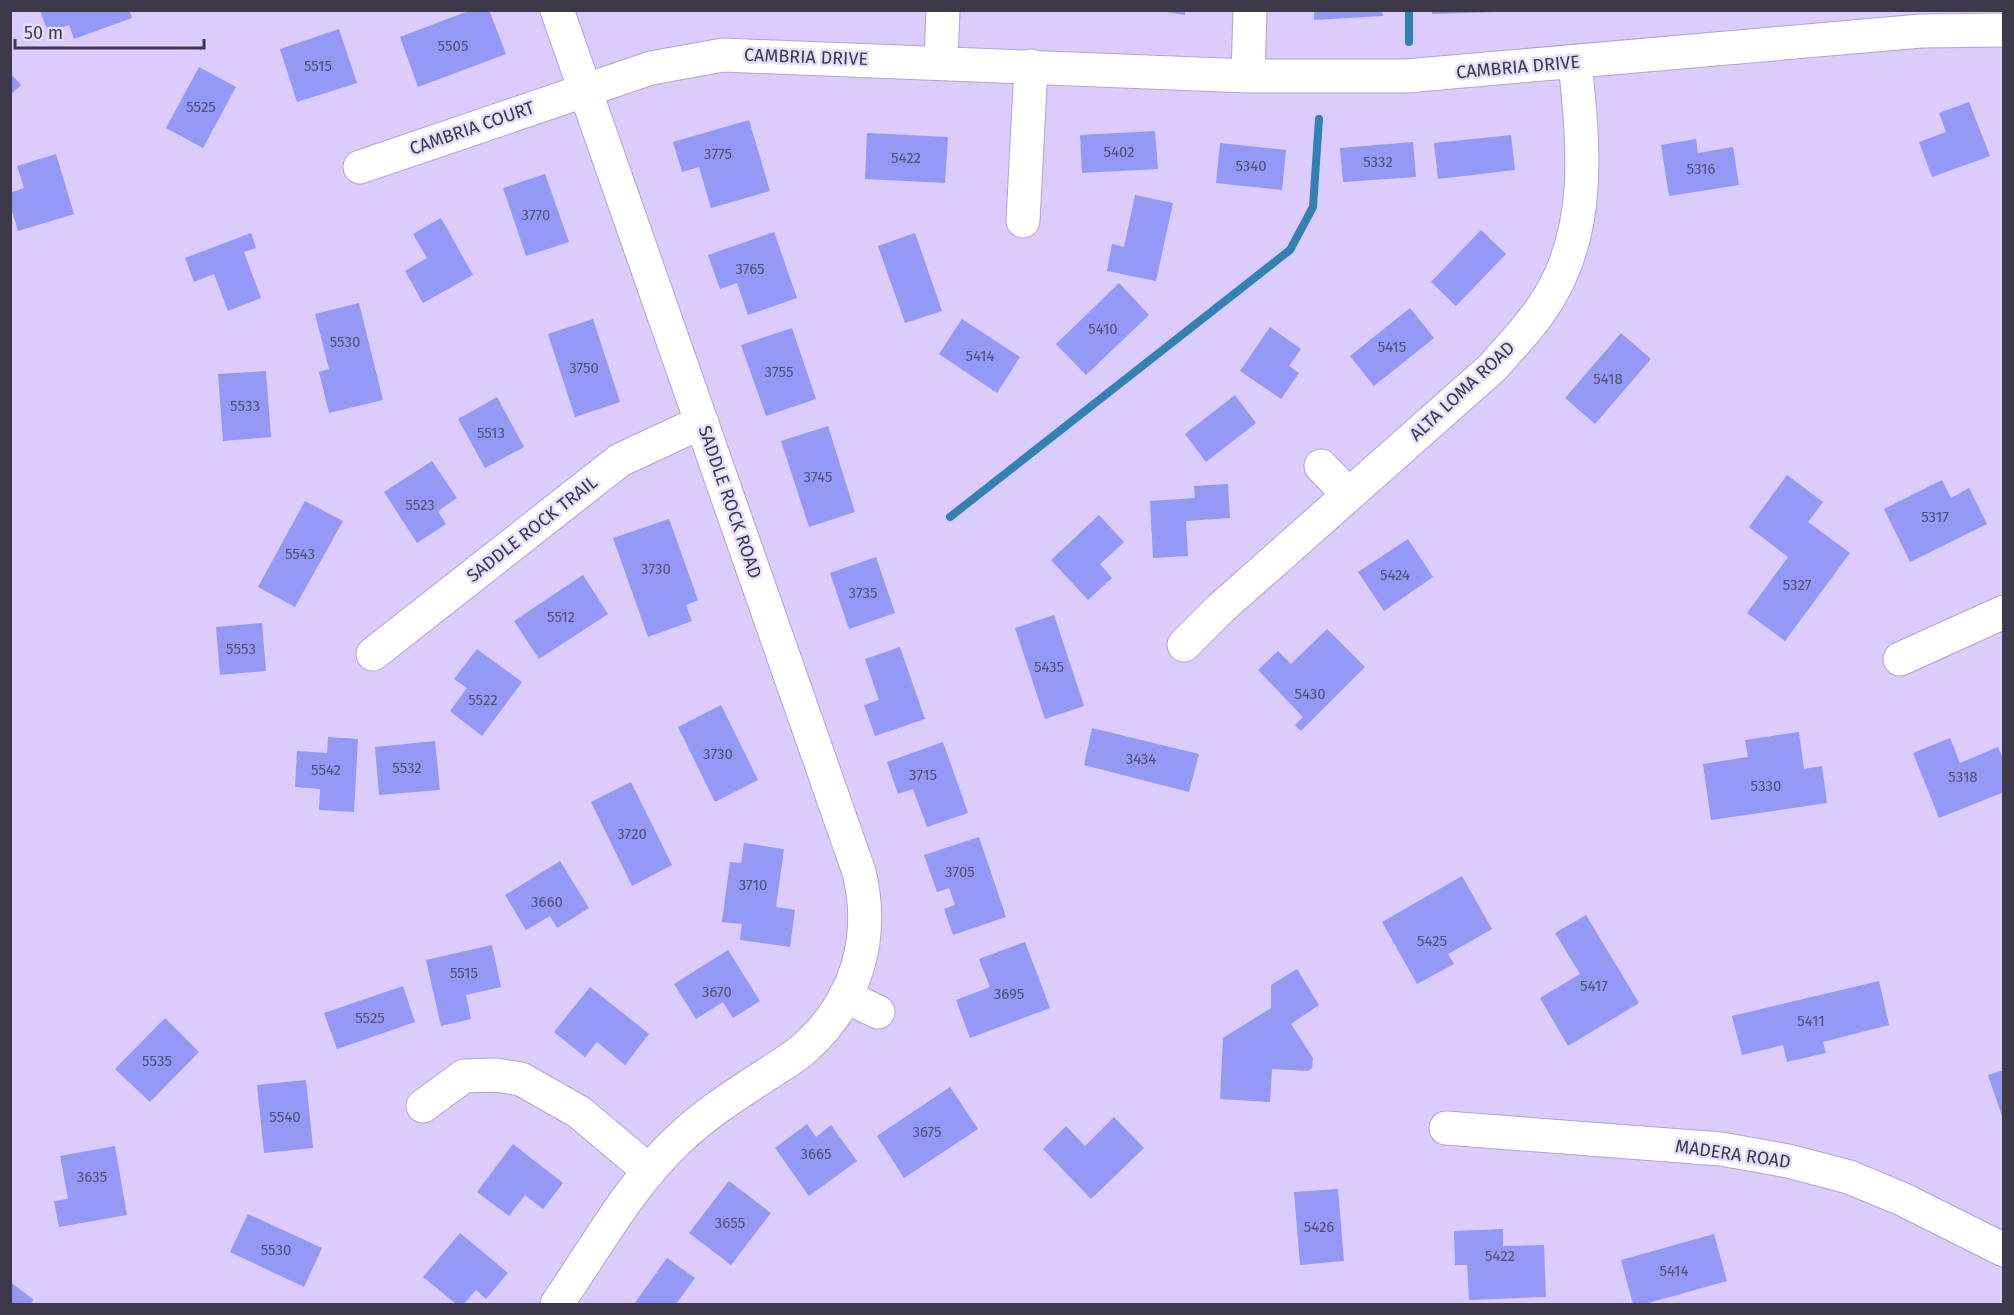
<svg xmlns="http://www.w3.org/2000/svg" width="2014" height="1315" viewBox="0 0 2014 1315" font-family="'Fira Sans',sans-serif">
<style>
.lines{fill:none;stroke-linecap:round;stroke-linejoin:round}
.stream{stroke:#3381b2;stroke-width:8}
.building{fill:#9399f5}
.minor-casing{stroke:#b3a3d3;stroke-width:35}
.minor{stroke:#fff;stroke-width:33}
.labels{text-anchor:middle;stroke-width:5;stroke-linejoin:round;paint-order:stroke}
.number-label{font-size:15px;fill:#535076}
.street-label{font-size:18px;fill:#3e384b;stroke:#e6ddfb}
</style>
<rect width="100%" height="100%" fill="#dcccfd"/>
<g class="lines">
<path class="stream" d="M 1409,42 L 1409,10
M 950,517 L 1290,250 L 1313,207 L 1319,119"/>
</g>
<path class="building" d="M 40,10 L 129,10 L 132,18 L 74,39 L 69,25 L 48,32 Z
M 471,10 L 489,10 L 506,54 L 418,87 L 400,37 Z
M 1154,10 L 1185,10 L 1185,15 Z
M 1314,10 L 1382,10 L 1383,16 L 1314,20 Z
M 1432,10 L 1496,10 L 1496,12 L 1432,14 Z
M 339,29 L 357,83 L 297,102 L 280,49 Z
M 199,67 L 236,87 L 203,148 L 166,128 Z
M 10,73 L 21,85 L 10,95 Z
M 1969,102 L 1990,156 L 1932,177 L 1919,142 L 1946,132 L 1939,113 Z
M 749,120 L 770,191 L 711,208 L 699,167 L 682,172 L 673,142 Z
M 1155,131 L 1158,169 L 1082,173 L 1080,135 Z
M 867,133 L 948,137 L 945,183 L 865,179 Z
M 1511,135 L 1515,170 L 1438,179 L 1434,143 Z
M 1696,139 L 1698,153 L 1733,147 L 1739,185 L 1669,196 L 1661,145 Z
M 1413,142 L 1416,177 L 1343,182 L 1340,148 Z
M 1220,143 L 1286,150 L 1282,190 L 1216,183 Z
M 56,154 L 74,214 L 18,231 L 10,204 L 10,193 L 24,188 L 17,166 Z
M 545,174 L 569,242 L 526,256 L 503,188 Z
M 1135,195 L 1173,203 L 1156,281 L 1107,271 L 1112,244 L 1124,247 Z
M 441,218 L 473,275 L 423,303 L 405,271 L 427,258 L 413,234 Z
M 1481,230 L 1506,254 L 1456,306 L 1431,282 Z
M 774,232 L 797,298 L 748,315 L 737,283 L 720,289 L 708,255 Z
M 251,233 L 256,248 L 244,252 L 261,298 L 228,311 L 214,274 L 194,282 L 185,258 Z
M 915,233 L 942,311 L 905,323 L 878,246 Z
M 1119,283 L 1149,315 L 1086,375 L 1056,344 Z
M 359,303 L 383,400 L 329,413 L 319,372 L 329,369 L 315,314 Z
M 1410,308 L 1434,338 L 1374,386 L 1350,356 Z
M 593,319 L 620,402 L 575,417 L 548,334 Z
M 962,319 L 1020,357 L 997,393 L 939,354 Z
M 1270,327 L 1301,349 L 1289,366 L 1299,373 L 1281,399 L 1240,371 Z
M 792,328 L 816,399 L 766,416 L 741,345 Z
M 1621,333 L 1651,359 L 1595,424 L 1565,398 Z
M 266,371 L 271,437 L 223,441 L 218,374 Z
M 1235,395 L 1256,423 L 1206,462 L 1185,434 Z
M 497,397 L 524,447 L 485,468 L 458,419 Z
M 828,426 L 855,512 L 809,527 L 781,441 Z
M 432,461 L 457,498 L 438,511 L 446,524 L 417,543 L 384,492 Z
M 1787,475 L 1823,502 L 1808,522 L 1850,553 L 1785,641 L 1747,613 L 1788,557 L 1749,527 Z
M 1942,480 L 1951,498 L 1969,488 L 1987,524 L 1910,562 L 1884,509 Z
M 1228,484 L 1230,518 L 1186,521 L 1188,556 L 1153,558 L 1150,501 L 1195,498 L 1194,486 Z
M 305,501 L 343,521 L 295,607 L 258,587 Z
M 1099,515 L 1124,542 L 1100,564 L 1112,578 L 1088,600 L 1051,560 Z
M 669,519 L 698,600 L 686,605 L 692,621 L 648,637 L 613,538 Z
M 1408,539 L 1433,577 L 1384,611 L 1358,572 Z
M 876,557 L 895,613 L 849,629 L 830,573 Z
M 583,575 L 608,614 L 539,659 L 514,621 Z
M 1054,615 L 1084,706 L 1045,719 L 1015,628 Z
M 262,623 L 266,671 L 220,675 L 216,627 Z
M 1327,629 L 1365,667 L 1301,731 L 1295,725 L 1303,717 L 1258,670 L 1278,651 L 1291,664 Z
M 900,647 L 925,719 L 875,736 L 864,705 L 879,700 L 865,659 Z
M 477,649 L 522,682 L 482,736 L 450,711 L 467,688 L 454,679 Z
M 721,705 L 758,780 L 715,802 L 678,727 Z
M 1092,728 L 1199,754 L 1189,792 L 1084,765 Z
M 1799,732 L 1804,769 L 1822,766 L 1827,803 L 1711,820 L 1703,764 L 1748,757 L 1745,740 Z
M 328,737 L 358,739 L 354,812 L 319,810 L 320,789 L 295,787 L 297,751 L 327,753 Z
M 1950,738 L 1960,763 L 1998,747 L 2004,761 L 2004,792 L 1939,818 L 1913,753 Z
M 435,741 L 440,790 L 379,795 L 375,747 Z
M 943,742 L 968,813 L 927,827 L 913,789 L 898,794 L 887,762 Z
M 631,782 L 672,865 L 632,886 L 591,802 Z
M 979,837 L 1006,917 L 953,935 L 944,909 L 955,905 L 949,888 L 937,892 L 924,855 Z
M 744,843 L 784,849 L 776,907 L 795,910 L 790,947 L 740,940 L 742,924 L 722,922 L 730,862 L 741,863 Z
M 560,861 L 589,908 L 557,928 L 550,916 L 526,930 L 505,895 Z
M 1462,876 L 1492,929 L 1448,954 L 1454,964 L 1417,984 L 1382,922 Z
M 1586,915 L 1639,1003 L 1568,1046 L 1540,998 L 1580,974 L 1555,933 Z
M 1025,942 L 1050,1008 L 970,1038 L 956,1000 L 990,987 L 979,959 Z
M 492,945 L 501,987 L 466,995 L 471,1019 L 441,1026 L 426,960 Z
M 728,950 L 760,1001 L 733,1018 L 723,1002 L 696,1019 L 674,984 Z
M 1297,969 L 1319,1005 L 1291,1024 L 1313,1058 L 1312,1068 L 1308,1071 L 1272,1069 L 1270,1102 L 1220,1099 L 1223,1038 L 1271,1008 L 1271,985 Z
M 1879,981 L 1889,1025 L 1823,1042 L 1826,1053 L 1787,1062 L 1783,1045 L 1742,1055 L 1732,1016 Z
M 403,986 L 415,1022 L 337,1049 L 324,1013 Z
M 590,987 L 649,1034 L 625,1065 L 597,1042 L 585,1057 L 554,1032 Z
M 165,1018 L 199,1052 L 150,1102 L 115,1069 Z
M 2004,1070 L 2004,1119 L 2003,1119 L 1988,1075 Z
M 306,1080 L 313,1148 L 264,1153 L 257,1085 Z
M 950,1087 L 978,1129 L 904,1178 L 877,1136 Z
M 1114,1117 L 1144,1148 L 1091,1199 L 1043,1149 L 1066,1126 L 1085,1146 Z
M 807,1124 L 816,1137 L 831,1125 L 857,1161 L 809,1196 L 775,1148 Z
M 513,1144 L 563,1183 L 543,1209 L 525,1195 L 509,1216 L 477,1192 Z
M 115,1146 L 127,1215 L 59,1227 L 54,1201 L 68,1199 L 60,1156 Z
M 729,1181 L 771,1213 L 731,1265 L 689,1233 Z
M 1338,1189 L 1344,1261 L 1300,1265 L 1294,1192 Z
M 248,1214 L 322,1248 L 304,1287 L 230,1252 Z
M 1503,1229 L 1503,1246 L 1544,1245 L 1546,1297 L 1469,1300 L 1467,1265 L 1455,1265 L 1454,1231 Z
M 460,1233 L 508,1273 L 486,1299 L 476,1290 L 464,1304 L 456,1304 L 423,1277 Z
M 1714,1234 L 1727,1281 L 1645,1304 L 1633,1304 L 1621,1260 Z
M 667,1258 L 695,1278 L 676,1304 L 634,1304 Z
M 10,1282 L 34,1300 L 30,1304 L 10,1304 Z"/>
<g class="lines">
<g class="minor-casing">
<path id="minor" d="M 941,62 L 943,10
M 1248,76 L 1250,10
M 360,167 L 651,68 L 723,55 L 1248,76 L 1406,76 L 1921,31 L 2004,30
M 1023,221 L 1031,66
M 1321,466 L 1348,494
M 1184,645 L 1221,608 L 1493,367 C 1512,345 1533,324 1548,299 C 1593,226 1583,142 1575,62
M 373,654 L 620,460 L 702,422
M 1900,659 L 2004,612
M 845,996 L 878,1012
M 423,1106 L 464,1076 L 496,1075 L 521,1079 L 579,1112 L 648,1170
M 1446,1128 L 1721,1149 L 1788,1161 L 1849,1177 L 1902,1199 L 2004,1250
M 557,1304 C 595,1249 629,1186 678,1140 C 705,1114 735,1095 766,1075 C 779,1066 796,1057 807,1046 C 857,1000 875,937 859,872 L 557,10"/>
</g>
<use href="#minor" class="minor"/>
</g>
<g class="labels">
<g class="number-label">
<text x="453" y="51">5505</text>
<text x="318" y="71">5515</text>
<text x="201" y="112">5525</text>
<text x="1119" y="157">5402</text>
<text x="718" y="159">3775</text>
<text x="906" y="163">5422</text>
<text x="1378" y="167">5332</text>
<text x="1251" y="171">5340</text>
<text x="1701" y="174">5316</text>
<text x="536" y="220">3770</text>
<text x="750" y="274">3765</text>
<text x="1103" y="334">5410</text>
<text x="345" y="347">5530</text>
<text x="1392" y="352">5415</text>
<text x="980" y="361">5414</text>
<text x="584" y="373">3750</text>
<text x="779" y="377">3755</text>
<text x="1608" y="384">5418</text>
<text x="245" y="411">5533</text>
<text x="491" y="438">5513</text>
<text x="818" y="482">3745</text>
<text x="420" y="510">5523</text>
<text x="1935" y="522">5317</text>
<text x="300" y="559">5543</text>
<text x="656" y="574">3730</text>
<text x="1395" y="580">5424</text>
<text x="1797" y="590">5327</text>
<text x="863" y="598">3735</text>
<text x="561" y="622">5512</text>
<text x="241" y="654">5553</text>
<text x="1049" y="672">5435</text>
<text x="1310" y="699">5430</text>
<text x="483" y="705">5522</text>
<text x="718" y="759">3730</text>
<text x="1141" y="764">3434</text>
<text x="407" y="773">5532</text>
<text x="326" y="775">5542</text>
<text x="923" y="780">3715</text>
<text x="1963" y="782">5318</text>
<text x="1766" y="791">5330</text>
<text x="632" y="839">3720</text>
<text x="960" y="877">3705</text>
<text x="753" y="890">3710</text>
<text x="547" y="907">3660</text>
<text x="1432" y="946">5425</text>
<text x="464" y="978">5515</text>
<text x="1594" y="991">5417</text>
<text x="717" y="997">3670</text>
<text x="1009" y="999">3695</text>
<text x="370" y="1023">5525</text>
<text x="1811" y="1026">5411</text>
<text x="157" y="1066">5535</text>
<text x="285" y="1122">5540</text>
<text x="927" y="1137">3675</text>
<text x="816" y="1159">3665</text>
<text x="92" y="1182">3635</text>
<text x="730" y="1228">3655</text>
<text x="1319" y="1232">5426</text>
<text x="276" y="1255">5530</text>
<text x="1500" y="1261">5422</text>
<text x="1674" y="1276">5414</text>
</g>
<g class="street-label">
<text transform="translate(806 57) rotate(2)" y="6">CAMBRIA DRIVE</text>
<text transform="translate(1518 67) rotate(-5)" y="6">CAMBRIA DRIVE</text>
<text transform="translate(472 128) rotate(-19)" y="6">CAMBRIA COURT</text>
<text transform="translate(1462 391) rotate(-43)" y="6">ALTA LOMA ROAD</text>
<text transform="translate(730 502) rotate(71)" y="6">SADDLE ROCK ROAD</text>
<text transform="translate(532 529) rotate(-38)" y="6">SADDLE ROCK TRAIL</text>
<text transform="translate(1733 1154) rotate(8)" y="6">MADERA ROAD</text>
</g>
</g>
<rect width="2014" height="1315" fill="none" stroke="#3e384b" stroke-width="24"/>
<path d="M15 39v9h189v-9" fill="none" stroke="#3e384b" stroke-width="3"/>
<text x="24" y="39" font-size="18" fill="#3e384b" stroke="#e6ddfb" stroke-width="4.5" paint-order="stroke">50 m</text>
</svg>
